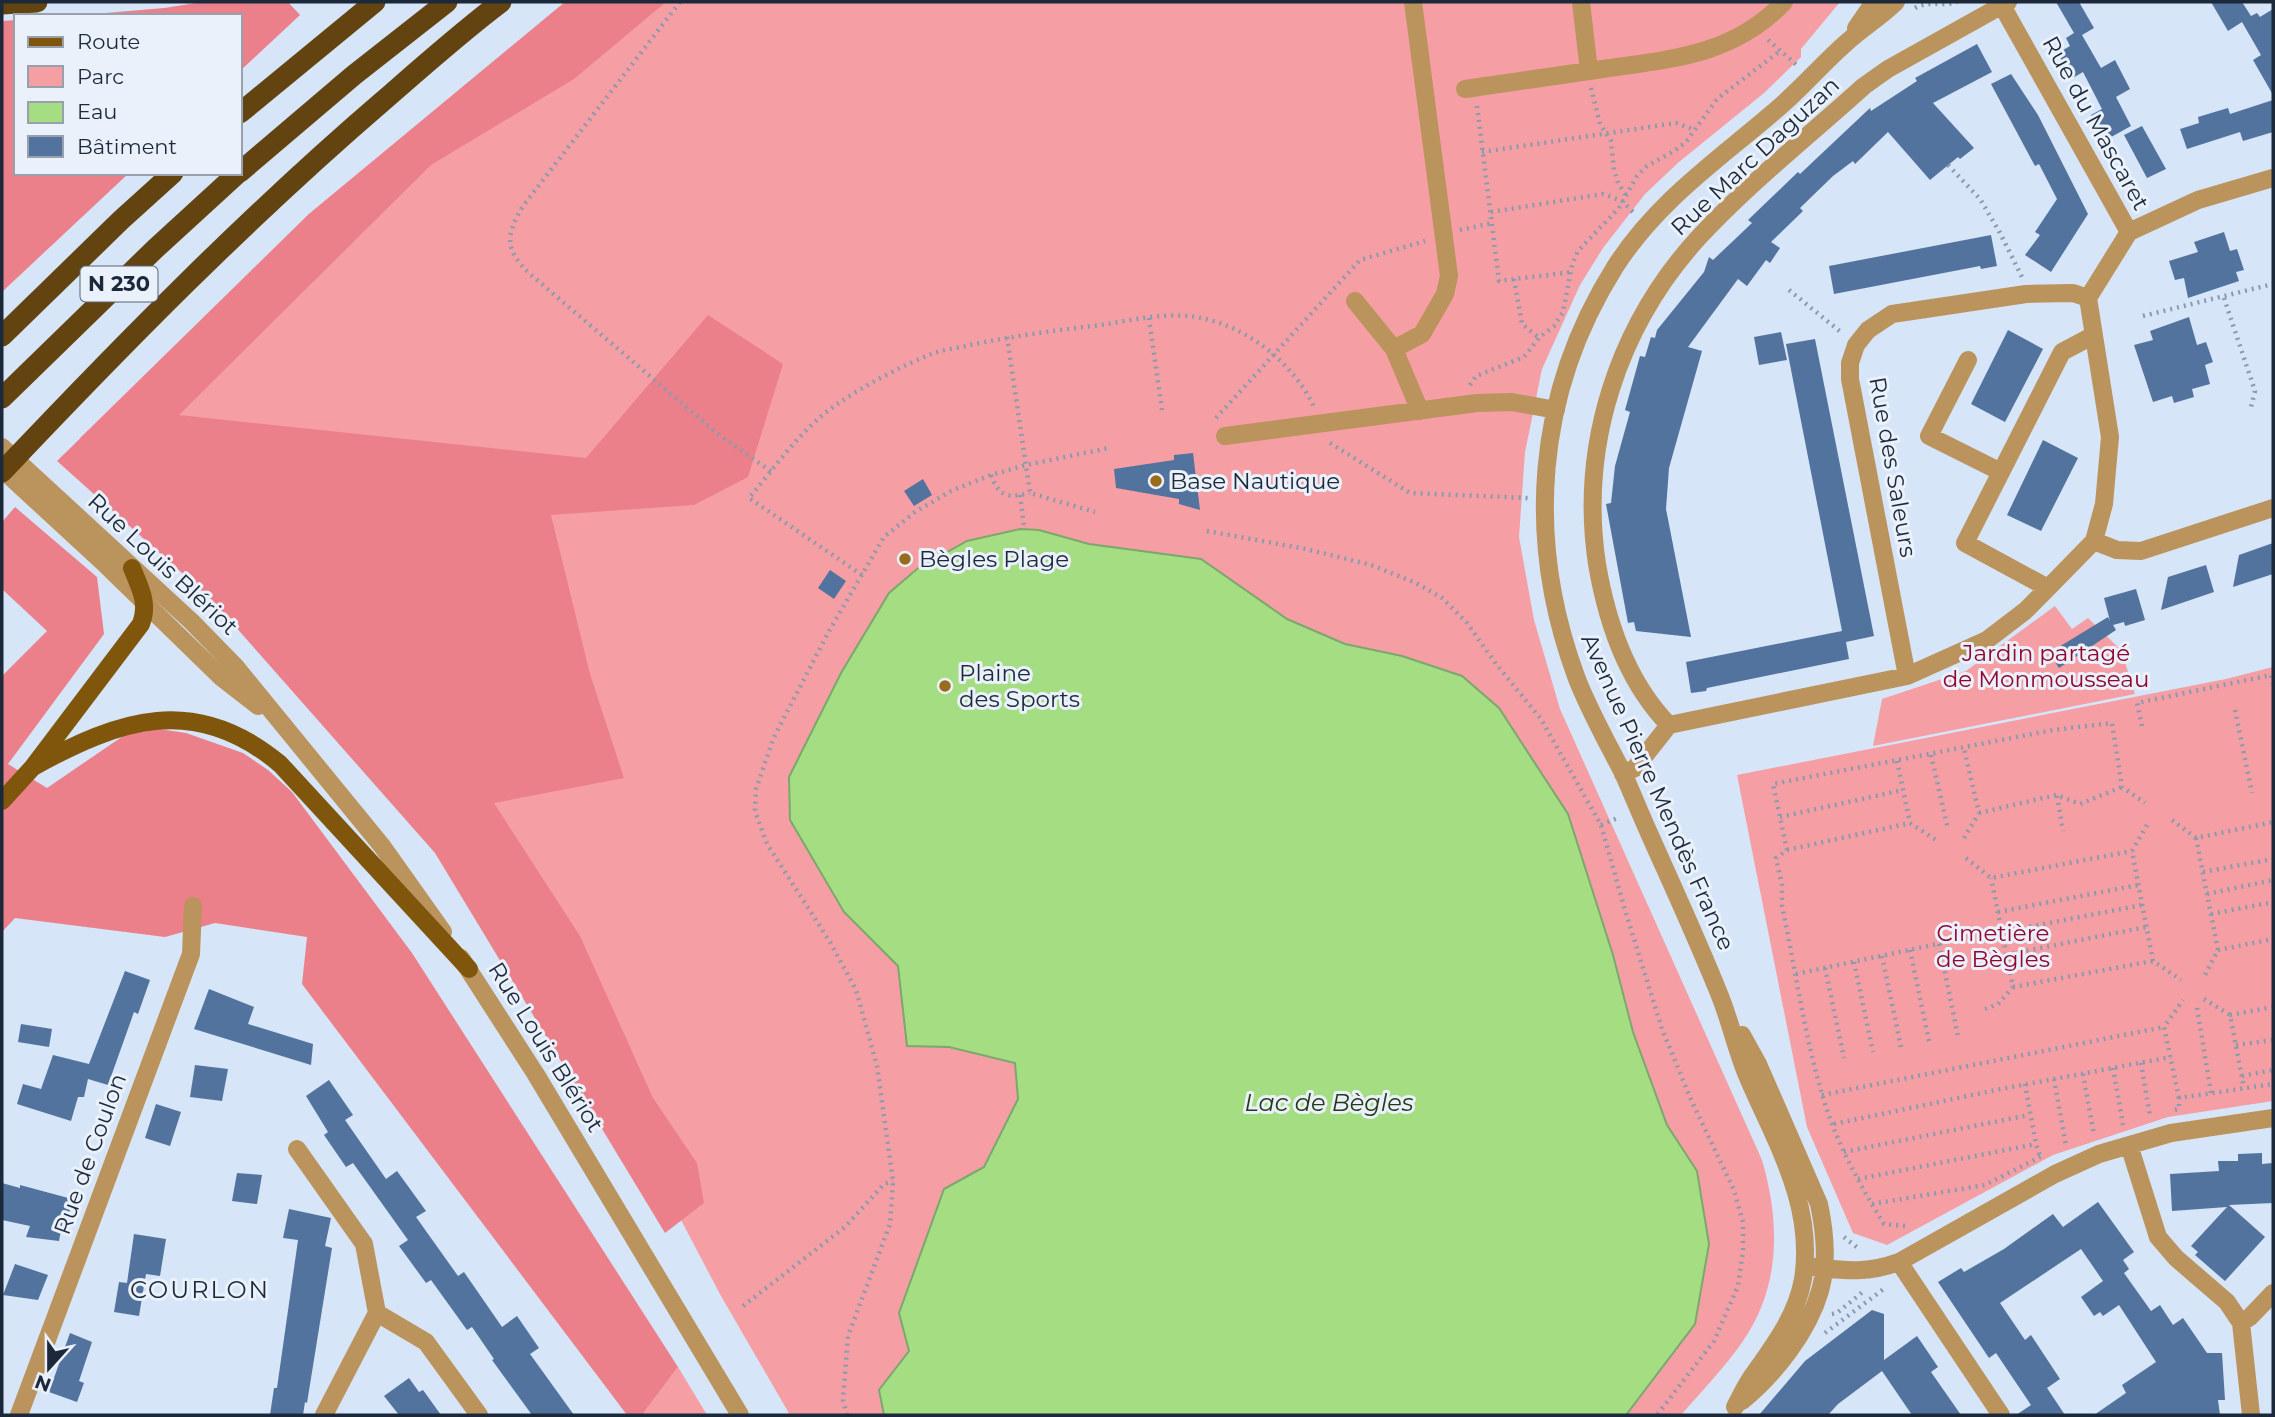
<svg xmlns="http://www.w3.org/2000/svg" width="2275" height="1417" viewBox="0 0 2275 1417" font-family="Montserrat,sans-serif">
<style>
.green{fill:#f59fa5}
.forest{fill:#eb808b}
.water{fill:#a5dd83;stroke:#7ca76d;stroke-width:2}
.building{fill:#52739d}
.lines{fill:none;stroke-linecap:round;stroke-linejoin:round}
.path{stroke:#8b9aac;stroke-width:4.5;stroke-dasharray:2 5;stroke-linecap:butt}
.minor{stroke:#bb935c;stroke-width:18}
.major{stroke:#80560c;stroke-width:18}
.highway{stroke:#634411;stroke-width:21}
.poi-dot{fill:#9b6b1d;stroke:#eaf1fb;stroke-width:2.5}
.labels{text-anchor:middle;stroke-width:6;stroke-linejoin:round;paint-order:stroke}
.shield{fill:#eaf1fb;stroke:#596574;stroke-width:2}
.shield-label{font-size:21px;font-weight:bold;fill:#1b293a}
.street-label{font-size:23px;fill:#1b293a;stroke:#eaf1fb}
.poi-label{font-size:23px;fill:#1b293a;stroke:#eaf1fb;text-anchor:start}
.park-label{font-size:23px;fill:#8f072f;stroke:#eaf1fb}
.water-label{font-size:24px;font-style:italic;fill:#243a16;stroke:#eaf1fb}
.neighbourhood-label{font-size:24px;letter-spacing:2px;fill:#1b293a;stroke:#eaf1fb}
</style>
<rect width="100%" height="100%" fill="#d6e5f8"/>
<path class="green" d="M 565,2 L 1840,2 L 1801,49 L 1801,57 L 1764,93 L 1679,162 L 1645,194 L 1603,248 L 1580,285 L 1542,369 L 1525,452 L 1519,537 L 1534,620 L 1560,709 L 1762,1160 C 1780,1222 1781,1286 1743,1341 C 1725,1367 1702,1391 1681,1415 L 790,1415 L 721,1296 L 541,954 L 80,438 L 309,214 Z
M 2055,606 L 2072,629 L 2088,618 L 2121,650 L 2135,694 L 1873,746 L 1882,699 L 1966,671 Z
M 2273,667 L 2273,1101 L 2168,1117 L 2053,1155 L 1887,1245 L 1853,1233 L 1807,1127 L 1737,775 L 2226,679 Z
M 678,1367 L 707,1415 L 642,1415 Z"/>
<path class="forest" d="M 203,2 L 288,2 L 300,15 L 240,71 L 240,16 L 71,16 L 164,8 Z
M 565,2 L 666,2 L 574,79 L 431,165 L 179,415 L 586,458 L 708,315 L 783,364 L 748,477 L 694,505 L 551,515 L 590,674 L 624,778 L 494,803 L 580,936 L 653,1098 L 697,1163 L 704,1203 L 665,1233 L 435,853 L 211,599 L 57,461 L 309,214 Z
M 16,20 L 16,173 L 129,173 L 2,292 L 2,21 Z
M 15,507 L 97,577 L 104,634 L 8,764 L 47,788 L 129,732 L 159,729 L 186,733 L 243,753 L 268,770 L 292,792 L 412,953 L 678,1367 L 642,1415 L 627,1415 L 302,984 L 307,937 L 215,923 L 165,937 L 15,918 L 2,932 L 2,676 L 47,631 L 2,589 L 2,522 Z"/>
<path class="water" d="M 1020,529 L 1039,530 L 1089,544 L 1201,559 L 1287,619 L 1345,644 L 1402,656 L 1462,676 L 1499,708 L 1568,814 L 1613,955 L 1633,1032 L 1667,1125 L 1697,1171 L 1709,1244 L 1695,1324 L 1626,1415 L 884,1415 L 879,1390 L 909,1351 L 899,1313 L 944,1189 L 984,1167 L 1018,1099 L 1015,1063 L 949,1047 L 907,1046 L 898,966 L 844,912 L 790,820 L 789,777 L 841,673 L 889,593 L 917,569 L 967,541 Z"/>
<path class="building" d="M 2056,2 L 2079,2 L 2094,28 L 2082,35 L 2101,68 L 2115,60 L 2130,89 L 2116,97 L 2131,126 L 2104,141 L 2091,115 L 2102,109 L 2083,72 L 2071,79 L 2058,53 L 2070,46 L 2066,38 L 2074,33 Z
M 2211,2 L 2242,2 L 2251,16 L 2257,13 L 2260,17 L 2273,9 L 2273,95 L 2253,60 L 2261,55 L 2242,22 L 2228,31 Z
M 1977,44 L 1992,72 L 1933,103 L 1974,148 L 1960,159 L 1958,157 L 1930,180 L 1888,132 L 1855,164 L 1853,161 L 1833,176 L 1800,208 L 1803,211 L 1771,242 L 1780,248 L 1770,263 L 1766,260 L 1747,286 L 1738,279 L 1688,347 L 1702,351 L 1669,468 L 1666,509 L 1691,637 L 1636,631 L 1634,622 L 1628,623 L 1606,504 L 1611,503 L 1615,466 L 1630,412 L 1625,410 L 1640,356 L 1645,357 L 1651,337 L 1655,338 L 1657,330 L 1704,272 L 1709,257 L 1713,260 L 1752,223 L 1748,220 L 1798,172 L 1800,174 L 1870,108 L 1871,111 L 1917,81 L 1915,78 Z
M 2011,74 L 2038,115 L 2088,214 L 2051,272 L 2025,255 L 2040,235 L 2035,232 L 2057,199 L 2039,164 L 2035,166 L 1991,84 Z
M 2273,100 L 2273,132 L 2243,141 L 2240,132 L 2187,149 L 2180,129 L 2199,123 L 2198,117 L 2228,108 L 2230,114 Z
M 2142,126 L 2166,169 L 2147,178 L 2124,135 Z
M 2224,232 L 2230,251 L 2237,249 L 2244,270 L 2236,272 L 2239,281 L 2188,298 L 2184,278 L 2175,280 L 2169,261 L 2198,252 L 2194,242 Z
M 1991,235 L 1997,266 L 1981,269 L 1980,266 L 1834,294 L 1829,266 Z
M 2189,317 L 2197,345 L 2206,342 L 2213,362 L 2205,365 L 2210,384 L 2192,389 L 2194,397 L 2174,403 L 2172,396 L 2153,402 L 2134,345 L 2153,340 L 2150,331 Z
M 2008,330 L 2043,349 L 2005,422 L 1971,404 Z
M 1781,332 L 1787,360 L 1759,365 L 1754,337 Z
M 1815,339 L 1874,636 L 1846,642 L 1849,659 L 1707,688 L 1706,691 L 1691,693 L 1686,662 L 1842,631 L 1786,344 Z
M 2043,440 L 2078,458 L 2041,531 L 2007,515 Z
M 1193,453 L 1200,510 L 1179,504 L 1179,499 L 1116,488 L 1114,469 L 1174,460 L 1174,455 Z
M 923,479 L 932,495 L 914,506 L 904,491 Z
M 2273,543 L 2273,574 L 2233,587 L 2239,555 Z
M 2206,565 L 2214,592 L 2161,610 L 2168,577 Z
M 830,570 L 846,581 L 834,599 L 818,588 Z
M 2136,589 L 2145,620 L 2125,626 L 2124,622 L 2113,625 L 2116,630 L 2059,668 L 2049,653 L 2108,617 L 2110,621 L 2104,598 Z
M 125,971 L 150,980 L 138,1014 L 134,1012 L 108,1085 L 88,1079 L 84,1097 L 78,1097 L 71,1121 L 17,1104 L 23,1084 L 41,1089 L 53,1055 L 89,1064 Z
M 209,989 L 254,1007 L 248,1024 L 313,1044 L 311,1065 L 194,1029 Z
M 21,1024 L 52,1029 L 49,1047 L 18,1042 Z
M 195,1065 L 228,1069 L 222,1101 L 190,1097 Z
M 329,1080 L 353,1115 L 345,1120 L 386,1179 L 397,1171 L 426,1211 L 416,1217 L 458,1276 L 464,1272 L 502,1327 L 517,1316 L 539,1348 L 530,1354 L 574,1415 L 532,1415 L 492,1360 L 494,1359 L 472,1327 L 467,1330 L 431,1280 L 426,1283 L 399,1246 L 408,1240 L 353,1163 L 346,1167 L 324,1135 L 328,1132 L 306,1096 Z
M 156,1104 L 181,1112 L 170,1146 L 145,1138 Z
M 2262,1153 L 2262,1164 L 2273,1163 L 2273,1203 L 2229,1205 L 2265,1237 L 2225,1281 L 2195,1255 L 2198,1252 L 2191,1246 L 2227,1207 L 2172,1211 L 2170,1174 L 2219,1171 L 2218,1161 L 2238,1161 L 2238,1154 Z
M 237,1173 L 262,1175 L 257,1204 L 232,1201 Z
M 2,1183 L 20,1188 L 20,1185 L 72,1199 L 68,1220 L 63,1220 L 59,1241 L 26,1237 L 30,1226 L 2,1220 Z
M 2098,1202 L 2134,1252 L 2123,1260 L 2129,1269 L 2124,1273 L 2151,1311 L 2160,1305 L 2173,1325 L 2183,1318 L 2207,1353 L 2222,1353 L 2225,1400 L 2218,1400 L 2220,1415 L 2094,1415 L 2126,1393 L 2122,1385 L 2156,1362 L 2119,1305 L 2103,1316 L 2100,1312 L 2094,1316 L 2081,1297 L 2103,1281 L 2081,1249 L 2000,1303 L 2025,1340 L 2031,1335 L 2060,1379 L 2047,1388 L 2065,1415 L 2016,1415 L 2031,1405 L 1996,1353 L 1989,1358 L 1938,1282 L 1961,1268 L 1964,1272 L 2004,1249 L 2053,1214 L 2063,1227 Z
M 289,1209 L 331,1218 L 325,1246 L 332,1248 L 307,1403 L 305,1402 L 303,1415 L 270,1415 L 274,1388 L 277,1388 L 298,1240 L 283,1238 Z
M 134,1234 L 166,1239 L 160,1276 L 146,1274 L 139,1316 L 114,1312 L 119,1282 L 127,1283 Z
M 15,1264 L 48,1275 L 38,1300 L 3,1295 Z
M 1872,1310 L 1884,1314 L 1884,1360 L 1917,1336 L 1938,1367 L 1931,1372 L 1961,1415 L 1912,1415 L 1882,1371 L 1838,1404 L 1828,1415 L 1759,1415 L 1805,1361 Z
M 70,1333 L 92,1342 L 79,1381 L 84,1383 L 77,1402 L 49,1392 Z
M 409,1378 L 419,1392 L 423,1390 L 441,1415 L 399,1415 L 384,1396 Z"/>
<g class="lines">
<path class="path" d="M 680,2 L 523,206 C 505,236 505,250 530,274 L 718,434 L 772,472
M 1915,8 C 1929,0 1942,7 1957,2
M 1768,40 L 1798,66
M 1591,88 L 1600,124 L 1611,141 L 1614,170 L 1618,183 L 1626,195
M 1477,106 L 1499,281 L 1572,272
M 1482,152 L 1676,123 L 1695,130
M 1948,165 L 1980,199 L 1999,231 L 2022,277
M 1491,212 L 1603,194 L 1622,201 L 1633,212
M 1460,230 L 1492,223
M 1514,279 L 1522,324 L 1539,338
M 1789,290 L 1842,333
M 2224,298 L 2255,391 L 2250,411
M 2143,316 L 2273,284
M 1149,318 L 1162,410
M 1007,337 L 1030,493 L 1095,512
M 1470,385 L 1476,376 L 1524,357 L 1539,338 L 1554,326 L 1563,312 L 1572,265 L 1578,251 L 1619,208 L 1637,176 L 1647,166 L 1674,151 L 1686,142 L 1717,99 L 1780,51
M 1216,418 L 1360,260 L 1425,241
M 1330,443 L 1410,493 L 1528,498
M 991,475 C 999,497 1007,498 1030,493
M 1020,495 L 1024,526
M 1207,531 L 1306,549 L 1371,565 L 1416,583 L 1442,598 L 1467,623 L 1496,664 L 1541,719 L 1601,825 L 1625,910 L 1662,1029 L 1692,1102 L 1734,1190 L 1743,1222 L 1743,1251 L 1738,1286 L 1714,1341 L 1657,1415
M 862,575 L 749,498 C 775,467 803,427 836,405 C 865,385 901,366 934,353 C 946,349 959,348 970,345 C 1014,336 1057,330 1101,325 C 1133,320 1169,311 1201,318 C 1248,327 1294,364 1314,407
M 2235,710 L 2252,793
M 2142,726 L 2137,703 L 2271,675 L 2273,684
M 1931,755 L 1948,829
M 1897,761 L 1910,823
M 2057,796 L 2063,831
M 1979,813 L 2056,795 L 2080,804 L 2122,787
M 1780,817 L 1903,790
M 2172,820 L 2196,838 L 2273,822
M 1601,825 L 1620,817
M 2147,825 L 2132,851 L 2153,961 L 2181,980
M 1964,838 L 1979,813 L 1964,749
M 2196,838 L 2218,950 L 2203,979
M 1787,850 L 1910,823 L 1939,842
M 1966,858 L 1991,878 L 2132,851
M 2203,872 L 2273,859
M 2207,894 L 2273,880
M 1998,912 L 2138,885
M 2211,914 L 2273,902
M 2002,932 L 2142,905
M 1939,944 L 1958,1036
M 1910,950 L 1929,1041
M 2218,950 L 2273,939
M 2006,955 L 2146,927
M 1882,956 L 1901,1047
M 1854,962 L 1873,1052
M 1825,968 L 1844,1058
M 1796,974 L 1970,937
M 2013,987 L 2153,961
M 2204,999 L 2230,1015 L 2244,1088
M 2197,1008 L 2211,1093
M 1985,1009 L 1998,1004 L 2013,987 L 1991,878
M 2230,1015 L 2273,1007
M 2236,1045 L 2273,1040
M 2141,1063 L 2150,1116
M 2113,1068 L 2123,1125
M 2083,1074 L 2094,1135
M 2242,1076 L 2273,1070
M 2054,1079 L 2066,1146
M 2025,1084 L 2036,1144 L 2040,1156
M 1822,1095 L 2164,1027
M 2179,1098 L 2164,1027 L 2183,1000
M 2175,1110 L 2179,1109 L 2179,1098 L 2273,1084
M 1834,1124 L 2001,1089 L 2171,1057
M 1844,1152 L 2029,1115
M 1858,1179 L 2036,1144
M 1872,1204 L 1985,1185 L 2044,1155
M 1905,1226 L 1884,1224 C 1859,1184 1835,1140 1822,1094 C 1804,1033 1795,967 1782,906 L 1782,885 L 1776,858 L 1787,850 L 1773,784 L 2053,730 L 2112,723 L 2122,787 L 2145,803
M 1844,1237 L 1859,1249
M 743,1306 L 845,1227 L 884,1184 L 893,1181
M 1832,1314 L 1837,1313 L 1864,1291
M 1825,1333 L 1885,1288
M 847,1415 L 843,1400 L 848,1336 L 890,1224 L 893,1181 L 877,1066 L 856,990 L 830,942 L 767,844 L 755,811 L 756,789 L 774,737 L 829,631 L 884,537 L 915,512 L 951,491 L 991,475 L 1026,465 L 1109,448"/>
<path class="minor" d="M 1581,2 L 1589,71
M 2000,2 L 2129,232
M 1856,28 L 1874,2
M 1465,89 C 1511,82 1557,76 1603,69 C 1672,59 1734,55 1784,2
M 1355,301 L 1394,349 L 1420,411
M 1394,349 L 1422,334 L 1445,294 L 1449,276 L 1413,2
M 1968,360 L 1929,436 L 2001,472
M 1225,436 L 1477,403 L 1512,402 L 1556,410
M 2,447 L 192,622 L 235,666 L 382,846 L 443,932
M 2,469 L 107,566 L 222,678 L 258,706
M 2094,541 L 2117,550 L 2141,551 L 2273,508
M 2048,588 L 1965,543 L 2062,352 L 2094,335
M 1907,676 L 1850,379 L 1850,363 L 1856,345 L 1868,330 L 1892,314 L 2026,294 L 2073,293 L 2088,298
M 1669,725 C 1627,682 1607,623 1597,564 C 1579,445 1618,325 1700,236 C 1749,183 1810,135 1864,86 L 1888,69 L 2008,2
M 1623,774 L 1635,768 L 1669,725 L 1907,676 L 1987,640 L 2025,611 L 2048,588 L 2094,541 L 2104,504 L 2110,437 L 2088,298 L 2129,232 L 2198,200 L 2273,178
M 461,958 L 535,1073 L 740,1415
M 1742,1035 L 1758,1064 L 1819,1204 C 1825,1232 1828,1263 1820,1291 C 1808,1332 1775,1374 1742,1401
M 2129,1145 L 2158,1237 L 2176,1258 L 2227,1302 L 2241,1323 L 2251,1415
M 297,1149 L 364,1244 L 377,1313 L 324,1415
M 1899,1262 L 2001,1415
M 1805,1266 C 1842,1270 1863,1275 1899,1262 L 2055,1174 L 2099,1154 L 2171,1133 L 2273,1118
M 377,1313 L 426,1342 L 479,1415
M 2241,1323 L 2250,1317 L 2273,1293
M 1735,1407 C 1741,1395 1747,1382 1755,1372 C 1775,1344 1797,1314 1803,1279 C 1815,1203 1774,1140 1746,1073 C 1736,1048 1730,1021 1720,996 C 1698,941 1673,887 1649,833 C 1640,813 1632,793 1623,773 C 1607,742 1590,712 1577,679 C 1525,540 1535,394 1615,267 C 1657,201 1718,160 1776,110 C 1801,89 1822,64 1846,43 C 1862,28 1881,17 1896,2
M 19,1415 L 191,954 L 193,906"/>
<path class="major" d="M 33,767 C 120,719 195,693 280,764 L 469,969
M 2,801 L 33,767 L 141,624 C 149,603 140,588 132,568"/>
<path class="highway" d="M 2,4 L 37,2
M 240,113 L 375,2
M 240,172 L 354,75 L 447,2
M 2,336 L 121,220 L 173,173
M 2,398 L 155,249 L 238,173
M 2,472 C 124,343 248,217 383,101 C 422,67 460,33 501,2"/>
</g>
<g class="poi-dot">
<circle cx="1156" cy="481" r="7"/>
<circle cx="905" cy="559" r="7"/>
<circle cx="945" cy="686" r="7"/>
</g>
<g class="labels">
<rect class="shield" x="80.5" y="266.5" width="77" height="35" rx="5"/>
<g class="shield-label">
<text x="119" y="291">N 230</text>
</g>
<g class="street-label">
<text transform="translate(2096 123) rotate(61)" y="8">Rue du Mascaret</text>
<text transform="translate(1755 156) rotate(-43)" y="8">Rue Marc Daguzan</text>
<text transform="translate(1893 467) rotate(80)" y="8">Rue des Saleurs</text>
<text transform="translate(163 564) rotate(43)" y="8">Rue Louis Blériot</text>
<text transform="translate(1658 792) rotate(66)" y="8">Avenue Pierre Mendès France</text>
<text transform="translate(546 1047) rotate(58)" y="8">Rue Louis Blériot</text>
<text transform="translate(90 1154) rotate(-70)" y="8">Rue de Coulon</text>
</g>
<g class="poi-label">
<text x="1170" y="489">Base Nautique</text>
<text x="919" y="567">Bègles Plage</text>
<text x="959" y="681">Plaine<tspan x="959" dy="26">des Sports</tspan></text>
</g>
<g class="park-label">
<text x="2046" y="661">Jardin partagé<tspan x="2046" dy="26">de Monmousseau</tspan></text>
<text x="1993" y="941">Cimetière<tspan x="1993" dy="26">de Bègles</tspan></text>
</g>
<g class="water-label">
<text x="1329" y="1111">Lac de Bègles</text>
</g>
<g class="neighbourhood-label">
<text x="200" y="1298">COURLON</text>
</g>
</g>
<rect width="2275" height="1417" fill="none" stroke="#1b293a" stroke-width="7"/>
<rect x="14" y="14" width="228" height="161" fill="#eaf1fb" stroke="#97a1ae" stroke-width="2"/>
<rect x="28" y="37" width="35" height="10" fill="#80560c" stroke="#97a1ae" stroke-width="2"/>
<text x="77" y="49" font-size="21" fill="#1b293a">Route</text>
<rect x="28" y="66" width="35" height="21" fill="#f59fa5" stroke="#97a1ae" stroke-width="2"/>
<text x="77" y="84" font-size="21" fill="#1b293a">Parc</text>
<rect x="28" y="102" width="35" height="21" fill="#a5dd83" stroke="#97a1ae" stroke-width="2"/>
<text x="77" y="119" font-size="21" fill="#1b293a">Eau</text>
<rect x="28" y="136" width="35" height="21" fill="#52739d" stroke="#97a1ae" stroke-width="2"/>
<text x="77" y="154" font-size="21" fill="#1b293a">Bâtiment</text>
<g transform="translate(49 1368) rotate(201)" stroke="#eaf1fb" stroke-width="5" paint-order="stroke">
<path d="M0-5L12 26L0 18L-12 26Z" fill="#1b293a"/>
<text y="-10" font-size="19" font-weight="bold" text-anchor="middle" fill="#1b293a">N</text>
</g>
</svg>
